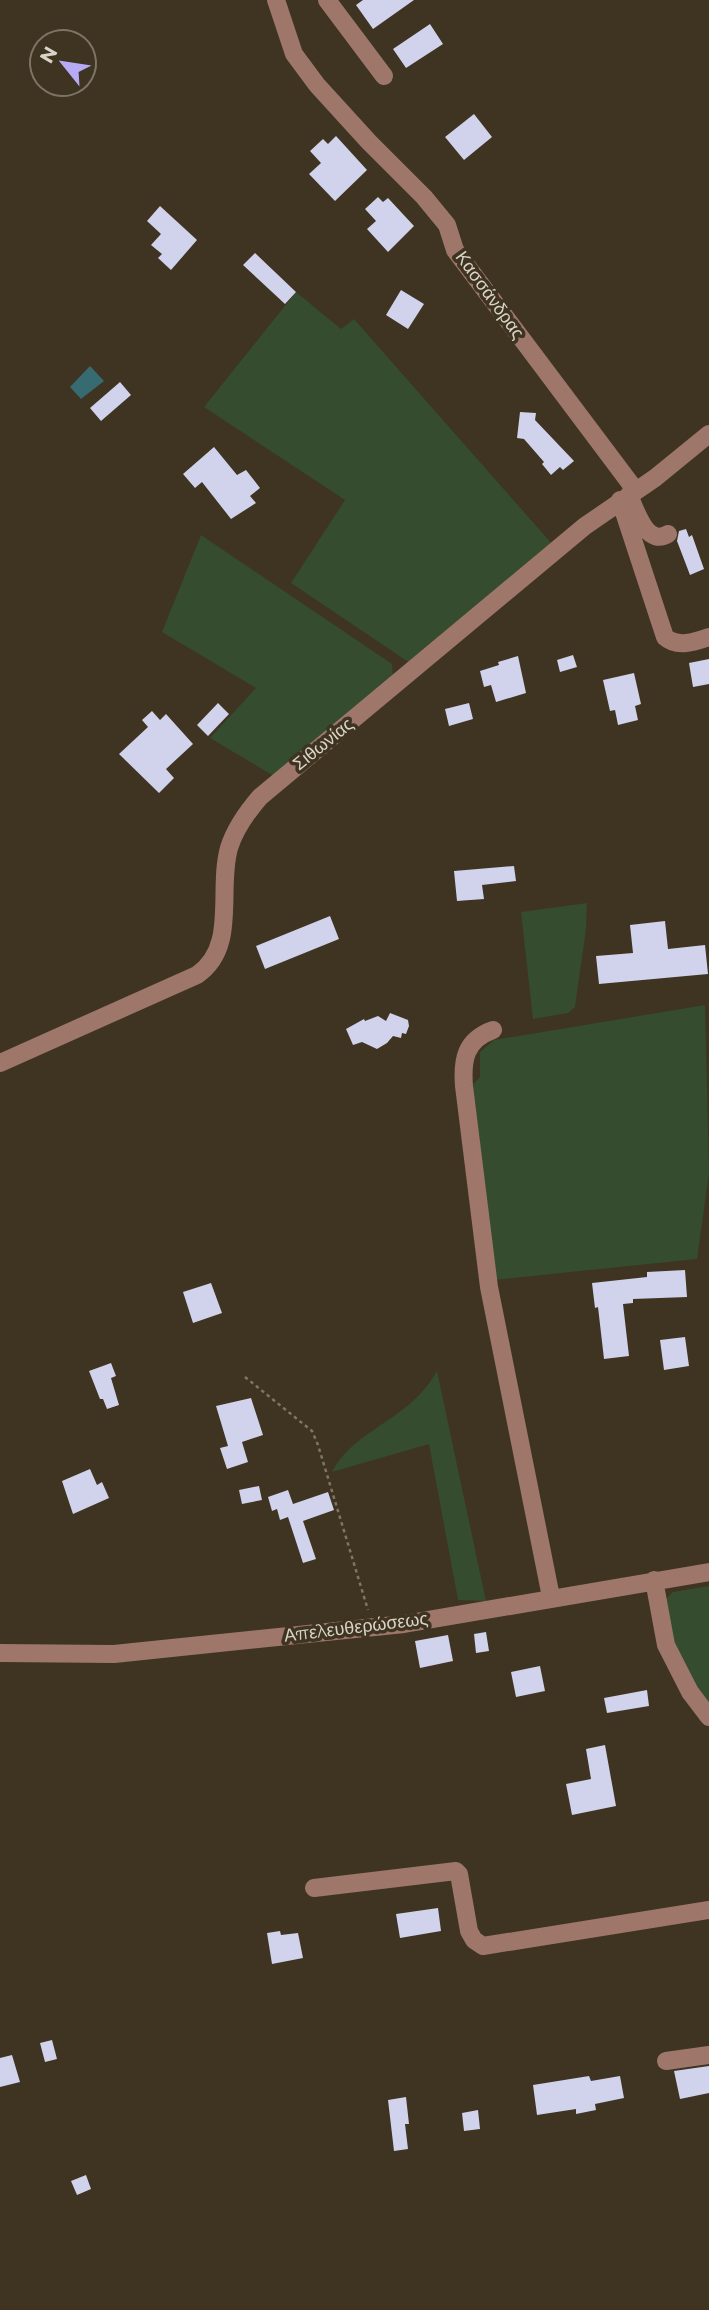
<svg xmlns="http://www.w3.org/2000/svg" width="709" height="2310" viewBox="0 0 709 2310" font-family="Montserrat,sans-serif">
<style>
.green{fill:#354c2f}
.water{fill:#376b72}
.building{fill:#d1d2eb}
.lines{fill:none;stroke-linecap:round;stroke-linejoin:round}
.path{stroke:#7e7565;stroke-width:2.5;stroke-dasharray:3.5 3.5;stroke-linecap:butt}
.minor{stroke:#9e776a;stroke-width:18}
.labels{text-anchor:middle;stroke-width:7;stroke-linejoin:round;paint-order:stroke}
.street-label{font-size:18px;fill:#dad4c8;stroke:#3e3421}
</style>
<rect width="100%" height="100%" fill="#3e3421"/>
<path class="green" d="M 296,292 L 341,329 L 354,319 L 553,545 L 416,661 L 407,661 L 291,583 L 345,500 L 204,407 Z
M 201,535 L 392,664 L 393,679 L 274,776 L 210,738 L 256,688 L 162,632 Z
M 587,903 L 586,929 L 575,1007 L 568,1013 L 533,1019 L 521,912 Z
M 705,1005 L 709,1173 L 697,1259 L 493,1280 L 468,1090 L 480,1077 L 480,1052 L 494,1040 Z
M 437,1371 L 486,1601 L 458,1600 L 429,1444 L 332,1472 C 349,1437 395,1422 420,1394 C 427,1387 432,1379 437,1371 Z
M 709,1586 L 709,1705 L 697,1690 L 667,1634 L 666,1599 L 673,1592 Z"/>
<path class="water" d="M 90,366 L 104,381 L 81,399 L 70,387 Z"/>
<path class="building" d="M 363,0 L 414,0 L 373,29 L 356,5 Z
M 430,24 L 443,44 L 406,68 L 393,49 Z
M 474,114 L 492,137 L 464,160 L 445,137 Z
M 336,136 L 367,170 L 335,201 L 309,174 L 321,163 L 310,151 L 323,139 L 328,144 Z
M 378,197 L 383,202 L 388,198 L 414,226 L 388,252 L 367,229 L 376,221 L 365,209 Z
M 160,206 L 197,240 L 171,270 L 158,258 L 162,254 L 151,245 L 161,234 L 147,221 Z
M 255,253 L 296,292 L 285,304 L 243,265 Z
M 401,290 L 424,304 L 408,329 L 386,315 Z
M 120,382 L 131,395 L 101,421 L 90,408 Z
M 520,412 L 536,413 L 535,420 L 574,461 L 563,470 L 560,467 L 551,475 L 542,464 L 544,462 L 524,439 L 517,438 Z
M 214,447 L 237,475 L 246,470 L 260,488 L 250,496 L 256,503 L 231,519 L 202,482 L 195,488 L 183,474 Z
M 686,529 L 689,537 L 692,535 L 704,569 L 690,575 L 677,541 L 679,531 Z
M 573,655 L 577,667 L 560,672 L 557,660 Z
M 518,656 L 526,693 L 496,702 L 491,685 L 484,687 L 480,671 L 499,665 L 498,662 Z
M 709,659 L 709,684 L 693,687 L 689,663 Z
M 634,673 L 641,704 L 635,706 L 638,720 L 618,725 L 615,710 L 610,711 L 603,680 Z
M 218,703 L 229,714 L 208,736 L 197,725 Z
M 469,703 L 473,719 L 449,726 L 445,709 Z
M 152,711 L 160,720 L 166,714 L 193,744 L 166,769 L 174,778 L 159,793 L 119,754 L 148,727 L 142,720 Z
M 514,866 L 516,881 L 482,885 L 484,899 L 457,901 L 454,871 Z
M 330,916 L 339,939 L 265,969 L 256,946 Z
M 665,921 L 668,949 L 705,945 L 708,974 L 599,984 L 596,956 L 633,953 L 630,925 Z
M 390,1013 L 408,1020 L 409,1026 L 406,1034 L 402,1033 L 401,1038 L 393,1036 L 387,1043 L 377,1049 L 362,1042 L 353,1045 L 346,1029 L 364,1019 L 365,1021 L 378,1016 L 386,1021 Z
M 685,1270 L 687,1297 L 633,1299 L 633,1303 L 623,1304 L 629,1356 L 604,1359 L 598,1307 L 595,1308 L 592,1283 L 647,1277 L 647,1272 Z
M 211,1283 L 222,1313 L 193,1323 L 183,1292 Z
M 685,1337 L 689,1366 L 664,1370 L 660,1340 Z
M 111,1363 L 116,1376 L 111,1378 L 119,1405 L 107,1409 L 103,1399 L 100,1399 L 89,1371 Z
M 251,1398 L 263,1435 L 242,1442 L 248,1462 L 227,1469 L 220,1448 L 228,1446 L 216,1406 Z
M 90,1469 L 97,1485 L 102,1482 L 109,1498 L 73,1514 L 62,1481 Z
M 259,1486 L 262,1500 L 242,1504 L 239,1490 Z
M 288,1490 L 293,1504 L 328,1492 L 334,1510 L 303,1521 L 316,1559 L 303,1563 L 288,1517 L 280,1520 L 277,1509 L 272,1511 L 268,1497 Z
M 486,1632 L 489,1651 L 476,1653 L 474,1634 Z
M 448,1635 L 453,1661 L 420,1668 L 415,1641 Z
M 540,1666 L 545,1691 L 516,1697 L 511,1672 Z
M 647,1690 L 649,1706 L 607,1713 L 604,1698 Z
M 605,1745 L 616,1806 L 572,1815 L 566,1784 L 591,1779 L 586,1749 Z
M 438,1908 L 441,1931 L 400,1938 L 396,1914 Z
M 280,1931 L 281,1935 L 298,1933 L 303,1958 L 272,1964 L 267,1933 Z
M 52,2040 L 57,2059 L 45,2062 L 40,2043 Z
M 12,2055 L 20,2082 L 0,2087 L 0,2058 Z
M 709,2066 L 709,2093 L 680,2099 L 674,2071 Z
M 589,2076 L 591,2081 L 620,2076 L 624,2098 L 595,2104 L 596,2110 L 576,2114 L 576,2109 L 537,2115 L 533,2085 Z
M 406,2097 L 409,2124 L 405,2124 L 408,2149 L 394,2151 L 388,2100 Z
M 478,2110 L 480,2129 L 464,2131 L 462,2113 Z
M 86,2175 L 91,2189 L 77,2195 L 71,2181 Z"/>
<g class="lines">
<path class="path" d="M 245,1377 L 312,1431 L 318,1445 L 368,1610"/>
<path class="minor" d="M 276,0 L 294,54 L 317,85 L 369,142 L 424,197 L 447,225 L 455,250 L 636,491
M 327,0 L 384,76
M 629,495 C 636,510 646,547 668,534
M 620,500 L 665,637 C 677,648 695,642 709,637
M 493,1030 C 465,1040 462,1060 464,1086 L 489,1287 L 551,1597
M 0,1063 L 197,975 C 238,947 217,891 229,848 C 235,829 247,812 260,797 L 585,526 L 655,478 L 709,434
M 654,1580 L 666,1645 L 690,1692 L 709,1717
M 0,1653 L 114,1654 L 404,1624 L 709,1572
M 314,1888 L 456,1871 L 459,1874 L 469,1931 L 474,1940 L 483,1946 L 709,1910
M 666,2061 L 709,2055"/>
</g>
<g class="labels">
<g class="street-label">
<text transform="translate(490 295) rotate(54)" y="6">Κασσάνδρας</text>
<text transform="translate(323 744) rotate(-39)" y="6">Σιθωνίας</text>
<text transform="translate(356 1627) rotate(-7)" y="6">Απελευθερώσεως</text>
</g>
</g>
<g transform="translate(63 63) rotate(300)"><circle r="33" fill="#3e3421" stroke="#7c7464" stroke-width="2"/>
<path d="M0-5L12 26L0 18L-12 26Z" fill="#b7abf7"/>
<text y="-10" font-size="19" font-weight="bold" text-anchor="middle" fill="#dad4c8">N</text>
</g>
</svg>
